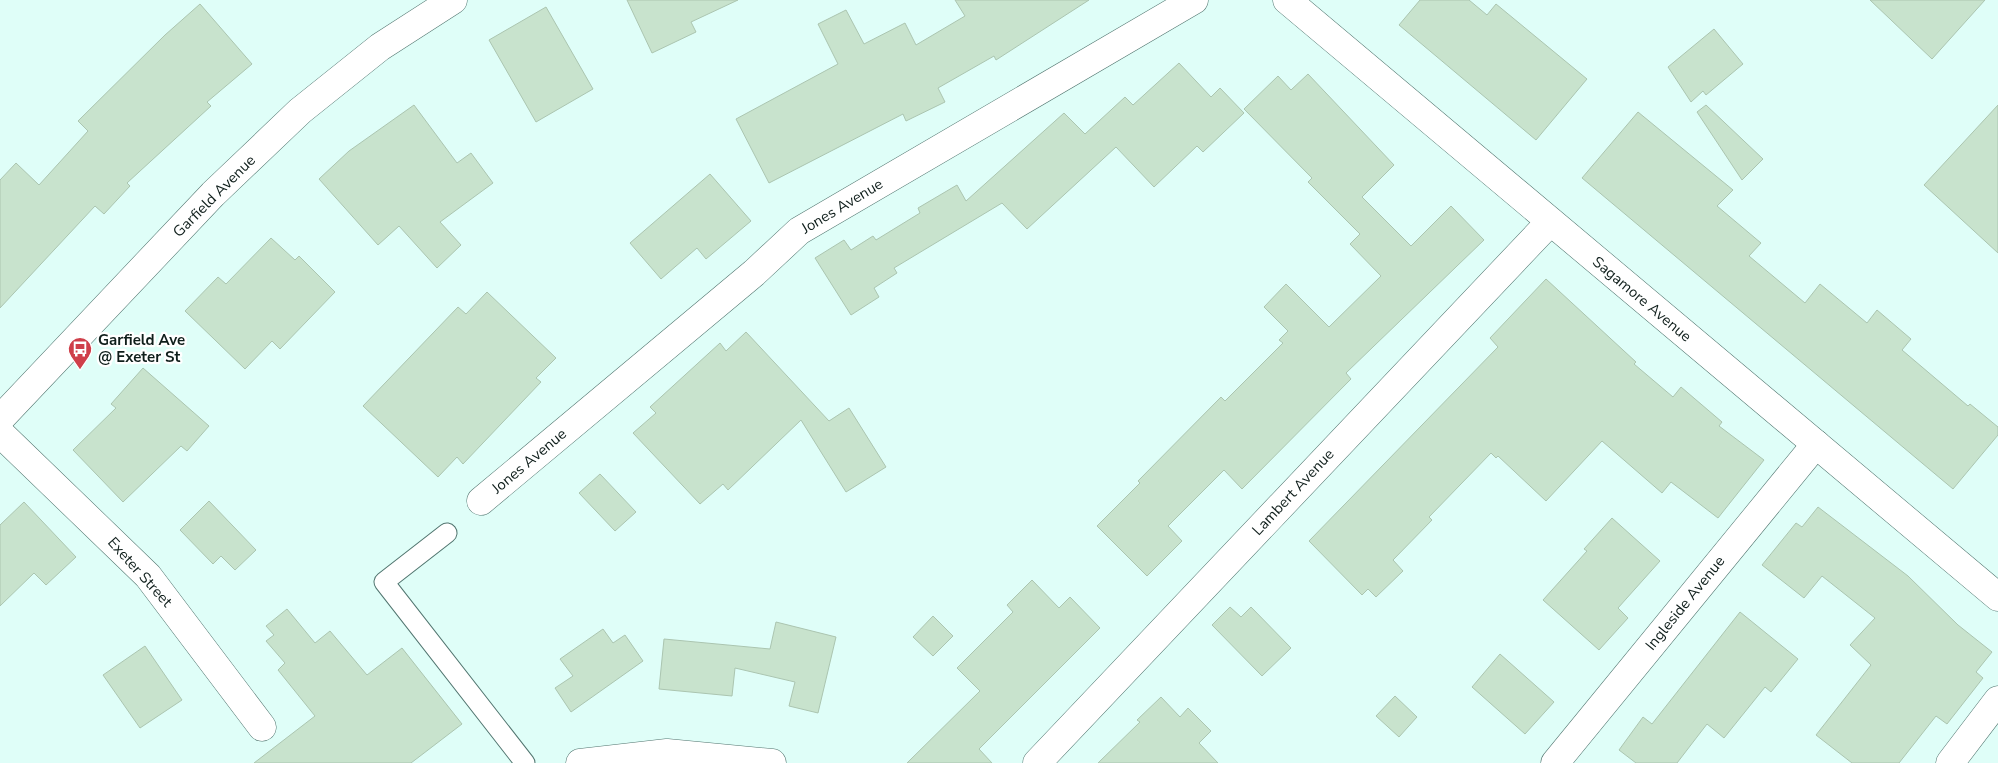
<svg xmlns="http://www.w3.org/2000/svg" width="1998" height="763" viewBox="0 0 1998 763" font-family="'Nunito Sans',sans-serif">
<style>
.building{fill:#c8e3cd;stroke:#abc5b0}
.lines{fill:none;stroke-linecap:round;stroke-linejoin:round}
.service-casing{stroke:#51756f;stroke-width:21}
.minor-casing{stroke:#51756f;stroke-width:29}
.tertiary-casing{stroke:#51756f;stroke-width:29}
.secondary-casing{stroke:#51756f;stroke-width:29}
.service{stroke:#fff;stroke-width:19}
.minor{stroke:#fff;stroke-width:28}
.tertiary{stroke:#fff;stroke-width:28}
.secondary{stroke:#fff;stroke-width:28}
.labels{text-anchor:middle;stroke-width:4.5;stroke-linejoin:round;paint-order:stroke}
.street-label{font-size:15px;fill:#0f1e1b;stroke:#fff}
.poi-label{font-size:15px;font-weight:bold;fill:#0f1e1b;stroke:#fff;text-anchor:start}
</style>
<rect width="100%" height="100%" fill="#dffef8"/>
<path class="building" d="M 627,0 L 738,0 L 691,22 L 696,32 L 652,53 Z
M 955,0 L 1089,0 L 996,60 L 994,56 L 938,88 L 945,102 L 906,121 L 903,114 L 769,183 L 736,119 L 838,64 L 818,24 L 846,10 L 864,44 L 905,23 L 916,45 L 965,16 Z
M 1420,0 L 1469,0 L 1487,15 L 1496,4 L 1587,79 L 1536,140 L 1399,25 Z
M 1870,0 L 1985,0 L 1932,59 Z
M 200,4 L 252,64 L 207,102 L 211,106 L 127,183 L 130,186 L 104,214 L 95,206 L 0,308 L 0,180 L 16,163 L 39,185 L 88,131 L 78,121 L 165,35 Z
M 546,7 L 593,89 L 536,122 L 489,40 Z
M 1714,29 L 1743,64 L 1706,95 L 1703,91 L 1691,102 L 1668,67 Z
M 1179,63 L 1211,97 L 1220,88 L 1244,113 L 1203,152 L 1197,146 L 1154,187 L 1116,147 L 1027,229 L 1002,203 L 894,268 L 897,273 L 874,288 L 879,297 L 851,315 L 815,258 L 844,240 L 851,250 L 873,236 L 876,240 L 920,213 L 918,208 L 957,185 L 966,201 L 1064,113 L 1085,134 L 1125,97 L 1133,105 Z
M 1308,74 L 1394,165 L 1362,197 L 1411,246 L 1451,206 L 1484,240 L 1346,373 L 1351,379 L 1242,489 L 1224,470 L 1168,526 L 1182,541 L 1147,576 L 1097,526 L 1140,483 L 1138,481 L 1221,397 L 1225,401 L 1283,343 L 1279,340 L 1288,331 L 1264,307 L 1286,284 L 1329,327 L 1381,276 L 1350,244 L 1360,234 L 1308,182 L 1312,178 L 1244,109 L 1278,76 L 1291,90 Z
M 414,105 L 457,163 L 471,153 L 493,183 L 440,222 L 461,245 L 437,268 L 399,226 L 378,245 L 319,179 L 349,151 Z
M 1706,105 L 1763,159 L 1742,180 L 1697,112 Z
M 1998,105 L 1998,253 L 1924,185 Z
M 1638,112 L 1733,190 L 1717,206 L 1761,243 L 1749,256 L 1805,303 L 1820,284 L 1867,323 L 1877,310 L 1911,339 L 1902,350 L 1968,406 L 1970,404 L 1998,427 L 1998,435 L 1953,489 L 1582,178 Z
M 710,174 L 751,221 L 706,259 L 697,248 L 661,279 L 630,243 Z
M 271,238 L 295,260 L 299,256 L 335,292 L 280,349 L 272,341 L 245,369 L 185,311 L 218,277 L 226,284 Z
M 1546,279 L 1636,362 L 1634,364 L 1673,397 L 1681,387 L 1722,422 L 1719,426 L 1764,460 L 1718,518 L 1671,482 L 1662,493 L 1602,441 L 1546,501 L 1498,456 L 1496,458 L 1491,453 L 1429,517 L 1432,520 L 1393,560 L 1403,571 L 1376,597 L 1368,589 L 1362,595 L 1309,541 L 1498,347 L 1490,338 Z
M 487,292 L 556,358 L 536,378 L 541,382 L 463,464 L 457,457 L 438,477 L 363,406 L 458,307 L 466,314 Z
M 746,332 L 829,421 L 849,408 L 886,467 L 846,492 L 801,420 L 728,490 L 723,484 L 700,504 L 633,433 L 656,413 L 650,407 L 720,343 L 726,351 Z
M 143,368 L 209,426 L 187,451 L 181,446 L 123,502 L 73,450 L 116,408 L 111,404 Z
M 600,474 L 636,512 L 615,531 L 579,493 Z
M 209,501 L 256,550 L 235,570 L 221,556 L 213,564 L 180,530 Z
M 24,502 L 76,557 L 46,585 L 34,573 L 0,606 L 0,525 Z
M 1818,507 L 1908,576 L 1958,625 L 1992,652 L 1976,672 L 1983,678 L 1947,724 L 1936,716 L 1899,763 L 1852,763 L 1816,735 L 1871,665 L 1850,645 L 1875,618 L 1822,576 L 1804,598 L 1762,565 L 1796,523 L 1802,527 Z
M 1612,518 L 1660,561 L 1618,608 L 1628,618 L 1599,650 L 1543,600 L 1587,551 L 1584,549 Z
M 1032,580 L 1059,608 L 1070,597 L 1100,628 L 979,749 L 992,763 L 907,763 L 980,691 L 957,668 L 1013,612 L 1007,605 Z
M 1230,607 L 1241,617 L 1251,607 L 1291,648 L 1262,676 L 1212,625 Z
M 287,609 L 315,643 L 330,631 L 367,675 L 402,648 L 462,724 L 411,763 L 254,763 L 315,716 L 278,670 L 285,663 L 266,641 L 274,635 L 266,626 Z
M 1740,612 L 1798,659 L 1771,692 L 1765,687 L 1724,738 L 1707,724 L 1677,763 L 1636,763 L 1619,750 L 1643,717 L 1652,724 Z
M 933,616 L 953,636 L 933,656 L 913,637 Z
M 776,622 L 836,637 L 818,713 L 789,706 L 795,682 L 735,668 L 732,696 L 659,689 L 664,639 L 770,649 Z
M 603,629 L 613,643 L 625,635 L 643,661 L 571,712 L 555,688 L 573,676 L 560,659 Z
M 145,646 L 182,700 L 140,728 L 103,675 Z
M 1500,654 L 1554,702 L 1525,734 L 1472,687 Z
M 1395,696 L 1417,717 L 1399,737 L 1376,716 Z
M 1161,697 L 1180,717 L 1188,708 L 1211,731 L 1199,743 L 1218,763 L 1098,763 L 1140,722 L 1137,720 Z"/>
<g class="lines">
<g class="service-casing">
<path id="service" d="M 447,533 L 384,582 L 525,763"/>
</g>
<g class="minor-casing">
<path id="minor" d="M 0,433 L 148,576 L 262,727
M 481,501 L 754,273 L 799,231 L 1194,0
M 1037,763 L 1550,222
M 1555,763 L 1816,444
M 1950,763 L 1998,700"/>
</g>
<g class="tertiary-casing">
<path id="tertiary" d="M 1287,0 L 1998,597"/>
</g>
<g class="secondary-casing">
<path id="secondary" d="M 0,419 L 213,194 L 300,111 L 380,47 L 453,0
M 580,763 L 667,753 L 772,763"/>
</g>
<use href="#service" class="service"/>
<use href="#minor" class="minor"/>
<use href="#tertiary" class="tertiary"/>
<use href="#secondary" class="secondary"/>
</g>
<defs>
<g id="bus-pin" transform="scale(1.25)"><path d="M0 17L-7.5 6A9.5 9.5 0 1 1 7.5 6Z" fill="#cf3f4a" stroke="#fff"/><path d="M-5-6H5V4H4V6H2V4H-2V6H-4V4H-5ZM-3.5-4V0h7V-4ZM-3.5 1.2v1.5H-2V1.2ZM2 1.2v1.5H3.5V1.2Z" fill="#fff"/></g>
</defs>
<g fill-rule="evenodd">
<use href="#bus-pin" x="80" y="349"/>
</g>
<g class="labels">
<g class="street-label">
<text transform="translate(214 196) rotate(-45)" y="5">Garfield Avenue</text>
<text transform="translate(842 206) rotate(-31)" y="5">Jones Avenue</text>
<text transform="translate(1642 299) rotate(40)" y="5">Sagamore Avenue</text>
<text transform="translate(529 461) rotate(-40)" y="5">Jones Avenue</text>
<text transform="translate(1293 492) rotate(-47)" y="5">Lambert Avenue</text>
<text transform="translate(140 572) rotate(48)" y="5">Exeter Street</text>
<text transform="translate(1685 603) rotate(-51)" y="5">Ingleside Avenue</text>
</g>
<g class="poi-label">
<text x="98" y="345">Garfield Ave<tspan x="98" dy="17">@ Exeter St</tspan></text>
</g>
</g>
</svg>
